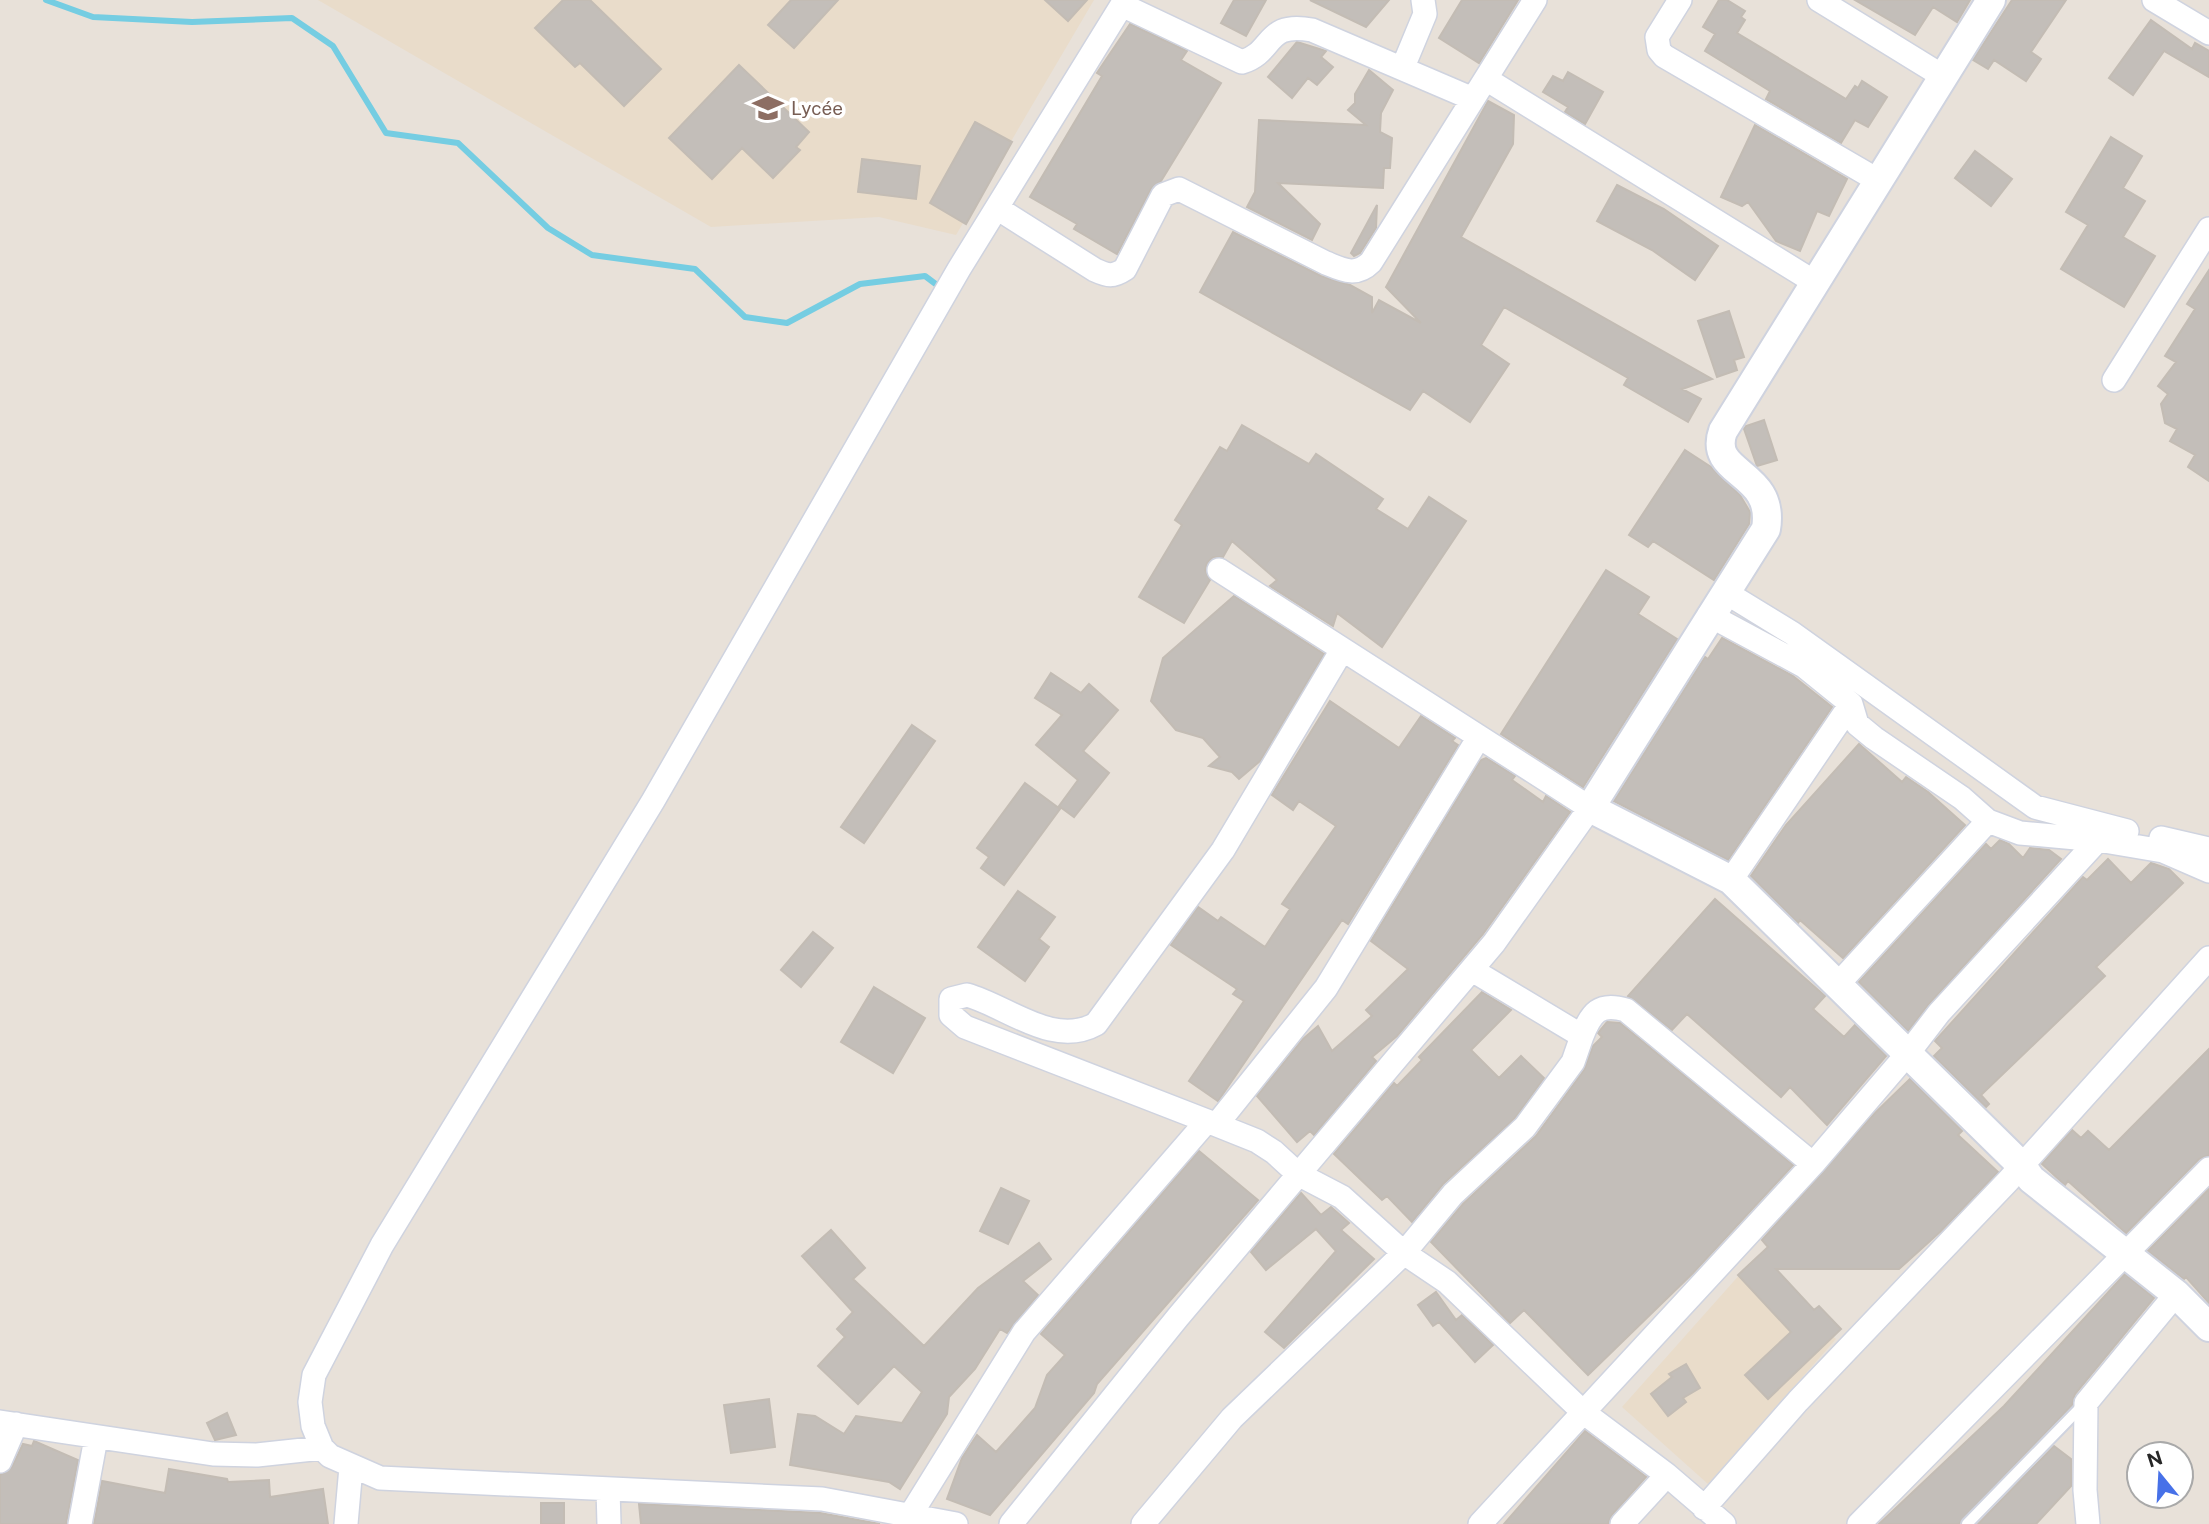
<svg xmlns="http://www.w3.org/2000/svg" width="2209" height="1524" viewBox="0 0 2209 1524" font-family="'Public Sans',sans-serif">
<style>
.education{fill:#e9dcca}
.lines{fill:none;stroke-linecap:round;stroke-linejoin:round}
.stream{stroke:#75cde2;stroke-width:6}
.building{fill:#c3beb9;stroke:#c3bcb4;stroke-width:2}
.service-casing{stroke:#cfd3df;stroke-width:14}
.minor-casing{stroke:#cfd3df;stroke-width:26}
.tertiary-casing{stroke:#cfd3df;stroke-width:32}
.service{stroke:#fff;stroke-width:10}
.minor{stroke:#fff;stroke-width:23}
.tertiary{stroke:#fff;stroke-width:28}
.labels{text-anchor:middle;stroke-width:7;stroke-linejoin:round;paint-order:stroke}
.education-label{font-size:19px;fill:#785e54;stroke:#fff;text-anchor:start}
</style>
<rect width="100%" height="100%" fill="#e8e1d9"/>
<path class="education" d="M 318,0 L 1094,0 L 956,235 L 879,217 L 711,227 Z
M 1750,1263 L 1836,1339 L 1708,1484 L 1622,1407 Z"/>
<g class="lines">
<path class="stream" d="M 46,0 L 93,17 L 192,22 L 292,18 L 333,46 L 386,133 L 458,143 L 548,228 L 592,255 L 695,269 L 745,317 L 787,323 L 860,284 L 925,276 L 937,285"/>
</g>
<path class="building" d="M 563,0 L 590,0 L 661,69 L 624,106 L 580,63 L 575,67 L 535,28 Z
M 791,0 L 838,0 L 794,48 L 768,25 Z
M 1045,0 L 1087,0 L 1068,21 Z
M 1234,0 L 1266,0 L 1246,36 L 1221,23 Z
M 1310,0 L 1389,0 L 1366,27 Z
M 1462,0 L 1518,0 L 1479,63 L 1439,38 Z
M 1719,0 L 1727,0 L 1745,11 L 1741,17 L 1745,20 L 1737,33 L 1846,99 L 1855,86 L 1858,88 L 1862,81 L 1887,97 L 1868,127 L 1855,120 L 1841,143 L 1766,99 L 1770,91 L 1705,51 L 1715,34 L 1703,27 Z
M 1855,0 L 1970,0 L 1957,22 L 1933,7 L 1915,35 Z
M 2012,0 L 2066,0 L 2031,52 L 2041,59 L 2026,81 L 1994,60 L 1988,69 L 1973,60 Z
M 2151,20 L 2192,49 L 2195,43 L 2209,51 L 2209,77 L 2164,51 L 2133,95 L 2109,78 Z
M 1130,24 L 1187,51 L 1181,60 L 1221,83 L 1161,181 L 1151,189 L 1117,254 L 1074,229 L 1077,224 L 1030,197 L 1102,76 L 1097,73 Z
M 1297,42 L 1326,51 L 1321,57 L 1333,67 L 1317,85 L 1308,78 L 1292,98 L 1268,77 Z
M 739,65 L 809,132 L 796,147 L 800,150 L 773,178 L 742,148 L 712,179 L 669,138 Z
M 1369,70 L 1393,90 L 1381,113 L 1380,132 L 1392,138 L 1390,168 L 1384,168 L 1383,188 L 1278,183 L 1320,224 L 1312,240 L 1247,207 L 1255,192 L 1259,120 L 1366,125 L 1348,110 L 1355,103 L 1355,94 Z
M 1568,72 L 1603,92 L 1585,124 L 1565,112 L 1568,107 L 1543,92 L 1553,76 L 1563,81 Z
M 1488,101 L 1514,115 L 1513,144 L 1461,237 L 1712,379 L 1682,389 L 1701,399 L 1688,422 L 1624,385 L 1628,378 L 1504,307 L 1481,345 L 1509,364 L 1470,422 L 1423,391 L 1410,410 L 1200,292 L 1233,232 L 1321,276 L 1350,285 L 1372,297 L 1372,313 L 1379,300 L 1421,323 L 1386,287 Z
M 975,122 L 1012,142 L 966,224 L 930,203 Z
M 1755,125 L 1847,179 L 1829,216 L 1817,211 L 1800,251 L 1776,241 L 1748,202 L 1742,206 L 1721,197 Z
M 2111,137 L 2142,156 L 2123,188 L 2145,201 L 2123,237 L 2155,256 L 2124,307 L 2061,269 L 2088,225 L 2066,212 Z
M 1975,151 L 2012,179 L 1991,206 L 1955,178 Z
M 862,159 L 920,166 L 916,199 L 858,192 Z
M 1617,185 L 1664,209 L 1718,246 L 1695,280 L 1652,250 L 1597,221 Z
M 1377,205 L 1376,228 L 1360,253 L 1354,256 L 1351,253 Z
M 2209,270 L 2209,481 L 2188,467 L 2195,455 L 2170,441 L 2177,429 L 2165,423 L 2161,404 L 2168,394 L 2158,386 L 2176,362 L 2165,356 L 2195,309 L 2187,304 Z
M 1729,311 L 1744,357 L 1734,360 L 1737,370 L 1717,377 L 1698,321 Z
M 1764,420 L 1777,460 L 1757,466 L 1744,429 L 1746,426 Z
M 1242,425 L 1309,464 L 1316,454 L 1383,499 L 1376,509 L 1408,529 L 1429,497 L 1466,521 L 1382,647 L 1337,613 L 1333,626 L 1270,586 L 1277,580 L 1232,541 L 1223,557 L 1213,557 L 1207,563 L 1205,570 L 1210,580 L 1184,623 L 1139,597 L 1182,525 L 1175,520 L 1220,447 L 1227,451 Z
M 1685,450 L 1711,467 L 1740,495 L 1750,512 L 1749,524 L 1714,580 L 1653,541 L 1648,547 L 1629,535 Z
M 1606,570 L 1649,597 L 1638,614 L 1677,639 L 1583,787 L 1501,734 Z
M 1234,596 L 1324,654 L 1260,761 L 1239,779 L 1232,772 L 1209,766 L 1220,757 L 1203,738 L 1176,730 L 1151,701 L 1163,658 Z
M 1722,638 L 1793,676 L 1832,707 L 1728,860 L 1614,801 L 1705,657 L 1708,659 Z
M 1051,673 L 1081,693 L 1089,684 L 1118,710 L 1083,751 L 1109,773 L 1074,817 L 1059,806 L 1078,780 L 1036,745 L 1062,715 L 1035,698 Z
M 1330,701 L 1399,748 L 1421,716 L 1455,738 L 1452,741 L 1458,745 L 1348,924 L 1342,920 L 1218,1101 L 1189,1081 L 1244,1001 L 1233,994 L 1237,989 L 1171,945 L 1198,907 L 1218,921 L 1221,917 L 1265,947 L 1290,909 L 1282,904 L 1336,826 L 1299,801 L 1293,810 L 1272,795 Z
M 912,725 L 935,741 L 864,843 L 841,827 Z
M 1859,744 L 1902,782 L 1906,777 L 1928,792 L 1965,825 L 1843,958 L 1800,920 L 1798,923 L 1751,876 L 1786,825 Z
M 1486,758 L 1515,776 L 1512,780 L 1543,802 L 1546,796 L 1570,812 L 1483,934 L 1397,1036 L 1372,1057 L 1376,1061 L 1314,1135 L 1310,1131 L 1297,1142 L 1257,1096 L 1303,1039 L 1318,1026 L 1332,1051 L 1372,1016 L 1366,1010 L 1408,969 L 1371,941 L 1481,760 Z
M 1025,783 L 1060,809 L 1004,885 L 981,868 L 989,857 L 977,848 Z
M 2000,840 L 2009,844 L 2023,858 L 2030,848 L 2049,850 L 2061,859 L 1929,1004 L 1908,1031 L 1859,982 L 1986,844 L 1991,849 Z
M 2108,859 L 2131,883 L 2151,863 L 2169,869 L 2183,883 L 2096,967 L 2105,976 L 1981,1095 L 1989,1104 L 1986,1107 L 1934,1056 L 1942,1048 L 1935,1041 L 2083,877 L 2087,880 Z
M 1018,891 L 1055,917 L 1039,939 L 1049,947 L 1025,981 L 978,947 Z
M 1715,899 L 1825,996 L 1813,1009 L 1844,1037 L 1855,1025 L 1886,1056 L 1827,1125 L 1790,1087 L 1781,1097 L 1687,1014 L 1672,1030 L 1628,996 Z
M 813,932 L 833,948 L 801,987 L 781,970 Z
M 874,987 L 925,1018 L 893,1073 L 841,1042 Z
M 1482,992 L 1511,1010 L 1471,1050 L 1499,1078 L 1521,1056 L 1544,1078 L 1515,1118 L 1443,1184 L 1412,1222 L 1387,1196 L 1382,1200 L 1334,1154 L 1394,1083 L 1397,1086 L 1422,1060 L 1419,1057 Z
M 1607,1022 L 1620,1023 L 1793,1165 L 1693,1273 L 1588,1375 L 1524,1310 L 1510,1323 L 1431,1242 L 1463,1204 L 1536,1136 L 1584,1070 L 1593,1046 L 1602,1037 L 1598,1033 Z
M 2209,1049 L 2209,1155 L 2199,1159 L 2126,1233 L 2068,1181 L 2065,1185 L 2042,1164 L 2072,1130 L 2081,1138 L 2088,1131 L 2109,1150 Z
M 1910,1079 L 1962,1131 L 1958,1135 L 1998,1172 L 1941,1231 L 1899,1269 L 1776,1269 L 1814,1310 L 1819,1306 L 1841,1329 L 1768,1399 L 1745,1375 L 1791,1332 L 1738,1275 L 1768,1247 L 1762,1240 L 1874,1114 Z
M 1199,1151 L 1258,1200 L 1097,1384 L 1094,1393 L 990,1515 L 947,1499 L 962,1458 L 977,1435 L 996,1452 L 1035,1408 L 1047,1375 L 1065,1355 L 1041,1334 Z
M 1001,1188 L 1029,1201 L 1008,1244 L 980,1231 Z
M 2209,1189 L 2209,1303 L 2186,1277 L 2184,1279 L 2148,1251 Z
M 1301,1193 L 1321,1215 L 1331,1207 L 1349,1223 L 1341,1230 L 1374,1259 L 1284,1348 L 1265,1332 L 1336,1251 L 1316,1229 L 1266,1270 L 1251,1252 Z
M 831,1230 L 865,1268 L 853,1279 L 924,1346 L 978,1288 L 1039,1243 L 1051,1259 L 1023,1281 L 1038,1295 L 1007,1333 L 1000,1329 L 975,1369 L 949,1397 L 947,1414 L 900,1489 L 889,1482 L 790,1465 L 798,1414 L 815,1416 L 844,1434 L 856,1416 L 902,1423 L 922,1392 L 894,1366 L 858,1404 L 818,1366 L 845,1337 L 837,1329 L 853,1312 L 802,1256 Z
M 2125,1274 L 2154,1298 L 2075,1394 L 2072,1405 L 1959,1524 L 1879,1524 L 2004,1406 Z
M 1436,1292 L 1456,1320 L 1462,1315 L 1493,1345 L 1475,1362 L 1439,1322 L 1433,1326 L 1418,1305 Z
M 1686,1364 L 1700,1388 L 1683,1398 L 1686,1402 L 1668,1416 L 1651,1394 L 1672,1377 L 1669,1374 Z
M 769,1399 L 775,1447 L 731,1453 L 724,1405 Z
M 227,1413 L 236,1435 L 215,1440 L 207,1423 Z
M 1585,1431 L 1646,1477 L 1612,1515 L 1608,1524 L 1504,1524 Z
M 34,1441 L 78,1460 L 66,1524 L 0,1524 L 0,1475 L 12,1467 L 23,1444 L 32,1446 Z
M 2054,1446 L 2071,1459 L 2071,1486 L 2036,1524 L 1978,1524 Z
M 169,1469 L 227,1479 L 228,1482 L 269,1480 L 270,1497 L 323,1489 L 328,1524 L 94,1524 L 102,1481 L 165,1493 Z
M 541,1503 L 564,1503 L 564,1524 L 541,1524 Z
M 639,1504 L 820,1513 L 880,1524 L 641,1524 Z"/>
<g class="lines">
<g class="service-casing">
<path id="service" d="M 1967,1524 L 2082,1406"/>
</g>
<g class="minor-casing">
<path id="minor" d="M 1680,0 L 1657,37 L 1659,50 L 1664,56 L 1879,181
M 1819,0 L 1944,77
M 2154,0 L 2209,33
M 1122,5 L 1242,62 C 1275,52 1264,21 1312,30 L 1473,99
M 1403,67 L 1425,14 L 1423,0
M 1486,79 L 1816,283
M 997,208 L 1095,270 C 1108,276 1113,277 1125,269 L 1163,195 L 1179,189 L 1326,263 C 1343,270 1356,277 1371,262 L 1535,0
M 2114,380 L 2209,229
M 1725,592 L 1792,633 L 2035,807 L 2127,831
M 1709,615 L 1804,666 L 1851,704 L 1857,724 L 1874,738 L 1962,798 L 1988,821 L 2020,833 L 2098,840 L 2163,851 L 2209,871
M 2161,838 L 2209,849
M 1731,880 L 1851,704
M 1472,970 L 1582,1036 C 1591,1013 1599,1002 1626,1010 L 1813,1164
M 1839,983 L 1988,821
M 1207,1121 L 965,1027 L 951,1015 L 951,999 L 967,995 C 1007,1006 1053,1048 1096,1024 L 1223,850 L 1342,650
M 1217,1124 L 1326,988 L 1479,737
M 0,1422 L 213,1454 L 257,1455 L 322,1448
M 0,1461 L 16,1424
M 608,1489 L 609,1524
M 1704,1508 L 1798,1401 L 2008,1181 L 2209,958
M 911,1514 L 1024,1332 L 1207,1121 L 1257,1141 L 1274,1152 L 1298,1174 L 1342,1197 L 1404,1253 L 1447,1282 L 1583,1412 L 1667,1475 L 1724,1524
M 80,1524 L 96,1438
M 346,1524 L 351,1467
M 956,1524 L 822,1499 L 380,1478 L 330,1456 L 322,1448 L 313,1426 L 310,1402 L 314,1375 L 382,1245 L 653,801 L 959,269 L 1125,0
M 1011,1524 L 1178,1317 L 1494,943 L 1590,808 L 1219,570
M 1143,1524 L 1232,1418 L 1404,1253 L 1453,1194 L 1525,1127 L 1573,1062 L 1582,1036
M 1480,1524 L 1813,1164 L 1909,1052 L 1939,1013 L 2098,840
M 1622,1524 L 1667,1475
M 1859,1524 L 2209,1169
M 2088,1524 L 2085,1490 L 2086,1403 L 2176,1294"/>
</g>
<g class="tertiary-casing">
<path id="tertiary" d="M 1991,0 L 1723,431 C 1707,476 1776,470 1766,529 L 1590,808 L 1731,880 L 2022,1166 L 2031,1179 L 2176,1294 L 2209,1327"/>
</g>
<use href="#service" class="service"/>
<use href="#minor" class="minor"/>
<use href="#tertiary" class="tertiary"/>
</g>
<defs>
<g id="school-bare" transform="scale(2.415)"><path d="M0-5L7-2L0 1L-7-2ZM-4 1L0 2.5L4 1V4Q0 6-4 4Z" fill="#8d6e63" stroke="#fff" stroke-width="2.5" paint-order="stroke"/></g>
</defs>
<g fill-rule="evenodd">
<use href="#school-bare" x="768" y="108"/>
</g>
<g class="labels">
<g class="education-label">
<text x="791" y="115">Lycée</text>
</g>
</g>
<g transform="translate(2160 1475) rotate(342)"><circle r="33" fill="#ffffff" stroke="#a9a9a9" stroke-width="2"/>
<path d="M0-5L12 26L0 18L-12 26Z" fill="#4771e8"/>
<text y="-10" font-size="19" font-weight="bold" text-anchor="middle" fill="#272727">N</text>
</g>
</svg>
